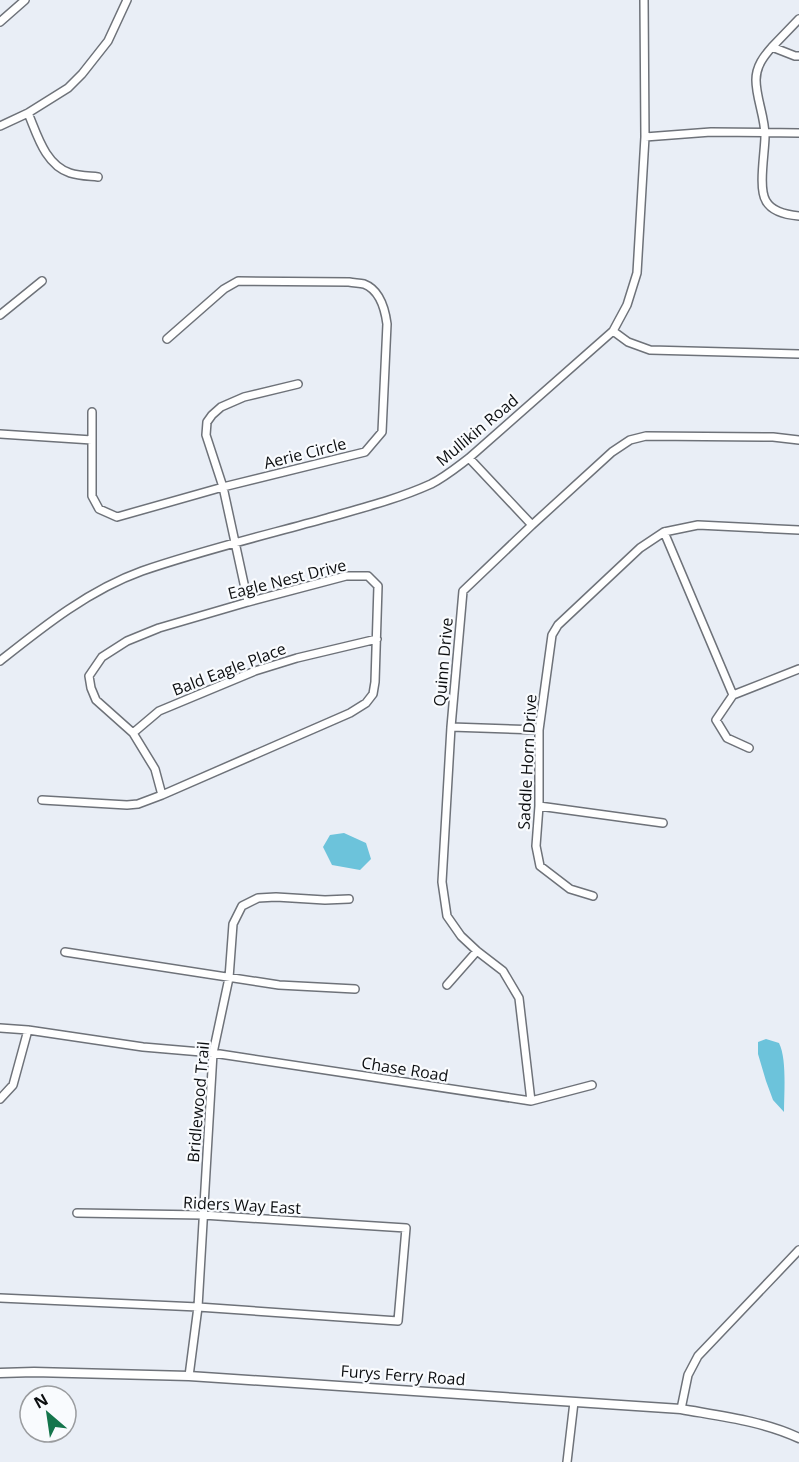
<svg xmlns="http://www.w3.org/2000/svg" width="799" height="1462" viewBox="0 0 799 1462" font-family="'Open Sans',sans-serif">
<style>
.water{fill:#6cc3db}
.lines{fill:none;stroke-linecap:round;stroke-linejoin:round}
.minor-casing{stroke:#6e7279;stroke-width:10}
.major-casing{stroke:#6e7279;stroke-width:11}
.minor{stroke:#fff;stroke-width:7}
.major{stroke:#fff;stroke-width:8}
.labels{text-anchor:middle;stroke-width:4.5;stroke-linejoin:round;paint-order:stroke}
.street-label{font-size:16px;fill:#0c0e10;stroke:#f9fbfe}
</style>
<rect width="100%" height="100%" fill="#e9eef6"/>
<path class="water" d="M 344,833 L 366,843 L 371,859 L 360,870 L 332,865 L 323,847 L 330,835 Z
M 766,1039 L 779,1043 C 787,1059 784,1093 784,1112 L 773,1100 L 766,1081 L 758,1054 L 758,1042 Z"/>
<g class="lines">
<g class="minor-casing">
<path id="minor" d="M 799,19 L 772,47 L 795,56 L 799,56
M 0,22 L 25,0
M 772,47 C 764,56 756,66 756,80 C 756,98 765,117 765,136 C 765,152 758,188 766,201 C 772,212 787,215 799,216
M 28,113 C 37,134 45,165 70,173 C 79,176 89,176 98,177
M 0,126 L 28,113 L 68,88 L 82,74 L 108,41 L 127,0
M 645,137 L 711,132 L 799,133
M 0,315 L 42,281
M 613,331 L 628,342 L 650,350 L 799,354
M 92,412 L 92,496 L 99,509 L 117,517 L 223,487 L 365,452 L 382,432 L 387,324 C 385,309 380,290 364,284 C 359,283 354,283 349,282 L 238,281 L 224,289 L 167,339
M 0,434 L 92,440
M 469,458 L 532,525
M 664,532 L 733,695
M 248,602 L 223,487 L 206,435 L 207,422 L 212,415 L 221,407 L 244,397 L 298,384
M 0,661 C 44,626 89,590 142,571 C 203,550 266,535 327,518 C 362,508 398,499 431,484 C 445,477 457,467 469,458 L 613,331 L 627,305 L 637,273 L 645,137 L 644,0
M 451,727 L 539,730
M 133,733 L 159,711 L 255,671 L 297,658 L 377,639
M 749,748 L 727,738 L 716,720 L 733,695 L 799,669
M 42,800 L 127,805 L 138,804 L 162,795 L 350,713 L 366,703 L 373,694 L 375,682 L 378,586 L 368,576 L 346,576 L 248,602 L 159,628 L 127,641 L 102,657 L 89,676 L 91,688 L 96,700 L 133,733 L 155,769 L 162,795
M 539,806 L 663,823
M 593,896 L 570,889 L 540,866 L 536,846 L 539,806 L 539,730 L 552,635 L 558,625 L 640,548 L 664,532 L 698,525 L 799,530
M 65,952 L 279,985 L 355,989
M 447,985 L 477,951
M 0,1028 L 28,1030 L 143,1047 L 213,1053 L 531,1101 L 592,1085
M 0,1099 L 13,1085 L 28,1030
M 531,1101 L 519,998 L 503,971 L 477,951 L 461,936 L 447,916 L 442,882 L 451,727 L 463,591 L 532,525 L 612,452 L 630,440 L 646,436 L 773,437 L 799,440
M 0,1298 L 198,1307 L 398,1321 L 406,1228 L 203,1215 L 77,1213
M 189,1376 L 198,1307 L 213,1053 L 229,978 L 233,924 L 242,906 L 258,898 L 276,897 L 325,900 L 349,899
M 681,1409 L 688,1375 L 698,1356 L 799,1250
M 567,1462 L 574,1402"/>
</g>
<g class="major-casing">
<path id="major" d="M 0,1373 L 34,1372 L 189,1376 L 681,1409 C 720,1416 763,1421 799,1438"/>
</g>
<use href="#minor" class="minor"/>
<use href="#major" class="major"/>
</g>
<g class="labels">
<g class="street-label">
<text transform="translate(477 430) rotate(-40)" y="6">Mullikin Road</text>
<text transform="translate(305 453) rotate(-14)" y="6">Aerie Circle</text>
<text transform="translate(287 579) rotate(-14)" y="6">Eagle Nest Drive</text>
<text transform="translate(443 662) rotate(-85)" y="6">Quinn Drive</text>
<text transform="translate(229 669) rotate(-21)" y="6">Bald Eagle Place</text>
<text transform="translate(527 762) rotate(-87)" y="6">Saddle Horn Drive</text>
<text transform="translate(405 1069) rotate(9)" y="6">Chase Road</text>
<text transform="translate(198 1102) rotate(-85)" y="6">Bridlewood Trail</text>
<text transform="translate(242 1205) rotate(3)" y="6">Riders Way East</text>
<text transform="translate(403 1375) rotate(4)" y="6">Furys Ferry Road</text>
</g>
</g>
<g transform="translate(48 1414) rotate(331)"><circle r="28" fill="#f9fbfe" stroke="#9a9c9f" stroke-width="1.5"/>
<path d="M0-4.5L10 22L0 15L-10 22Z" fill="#14754c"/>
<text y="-9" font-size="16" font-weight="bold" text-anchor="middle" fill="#0c0e10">N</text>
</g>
</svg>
